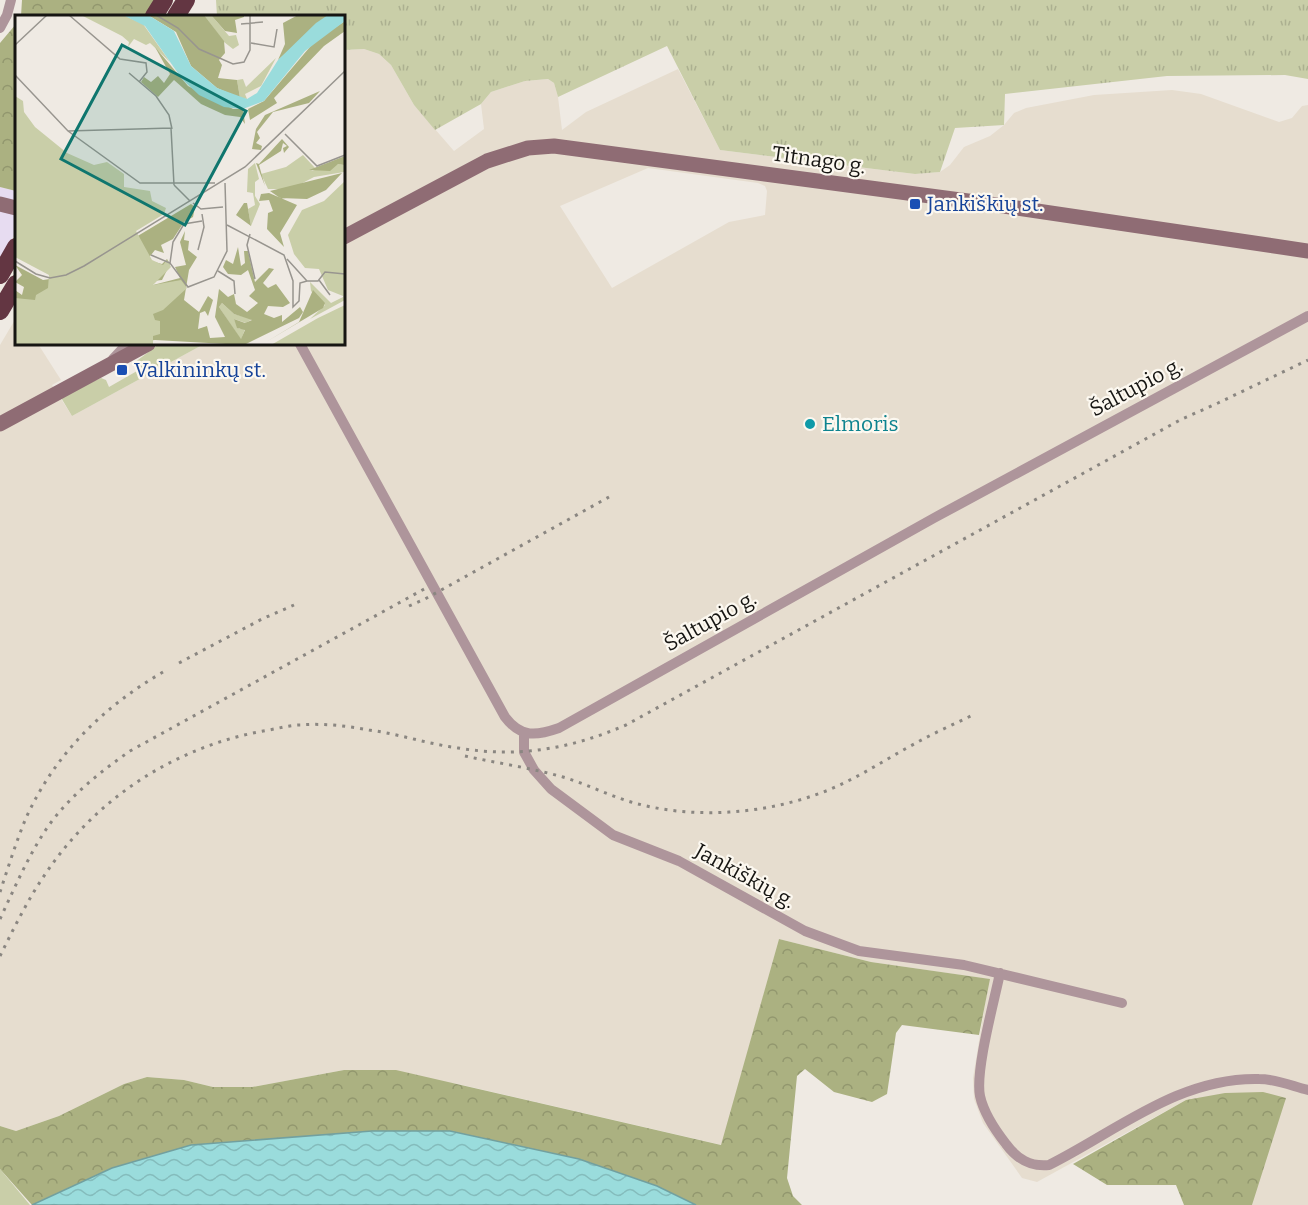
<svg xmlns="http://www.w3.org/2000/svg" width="1308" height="1205" viewBox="0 0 1308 1205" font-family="Bitter,serif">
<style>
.commercial{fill:#e7dcf1}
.built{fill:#e6ddcf;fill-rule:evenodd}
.green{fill:#c9cea8}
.forest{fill:url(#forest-crowns)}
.park{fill:url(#park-tufts)}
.water{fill:url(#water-waves);stroke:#72a09f;stroke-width:1.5}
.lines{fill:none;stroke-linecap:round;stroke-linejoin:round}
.street{stroke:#ae959b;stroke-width:10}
.secondary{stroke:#8f6c74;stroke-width:15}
.highway{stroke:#633642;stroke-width:18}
.rail{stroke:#8a8681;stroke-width:3;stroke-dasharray:3 6;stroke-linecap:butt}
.transit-dot{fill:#1a4fb4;stroke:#fcf8f0;stroke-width:2}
.culture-dot{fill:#0f9aa8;stroke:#fcf8f0;stroke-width:2}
.labels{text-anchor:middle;stroke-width:4.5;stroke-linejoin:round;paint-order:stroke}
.street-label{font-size:21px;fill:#161512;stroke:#fcf8f0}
.transit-label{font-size:21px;fill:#164399;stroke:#fcf8f0;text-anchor:start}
.culture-label{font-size:21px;fill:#0d838f;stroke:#fcf8f0;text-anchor:start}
.inset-road{fill:none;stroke:#98958f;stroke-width:1.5}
.view{fill:#0f766e;fill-opacity:0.15;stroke:#0f766e;stroke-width:3}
.inset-edge{fill:none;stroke:#161512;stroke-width:3}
</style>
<defs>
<pattern id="forest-crowns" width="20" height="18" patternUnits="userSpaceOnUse" patternTransform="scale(1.5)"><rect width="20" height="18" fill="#abb181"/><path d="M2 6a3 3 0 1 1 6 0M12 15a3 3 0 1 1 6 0" fill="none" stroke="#92976e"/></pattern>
<pattern id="park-tufts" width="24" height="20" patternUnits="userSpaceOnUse" patternTransform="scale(1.5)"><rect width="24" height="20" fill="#c9cea8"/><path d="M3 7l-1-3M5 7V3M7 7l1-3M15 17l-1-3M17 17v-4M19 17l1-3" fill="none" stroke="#acb090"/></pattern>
<pattern id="water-waves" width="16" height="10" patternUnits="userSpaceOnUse" patternTransform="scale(1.5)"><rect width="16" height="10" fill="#9adcdc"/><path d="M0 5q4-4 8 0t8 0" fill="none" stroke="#84bcbc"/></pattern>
</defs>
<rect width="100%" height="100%" fill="#efeae3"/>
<path class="commercial" d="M 0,187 L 16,191 L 16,232 L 0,259 Z"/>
<path class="built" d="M 364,49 L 379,54 L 391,65 L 414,105 L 454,151 L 484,129 L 481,104 L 491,92 L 525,81 L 548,79 L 554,83 L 558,97 L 562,130 L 586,112 L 678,69 L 720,150 L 915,174 L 940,172 L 950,165 L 964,147 L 990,136 L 1004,125 L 1014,113 L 1026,108 L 1094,95 L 1172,90 L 1201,94 L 1279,122 L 1292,118 L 1302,106 L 1308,105 L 1308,1205 L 1252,1205 L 1253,1199 L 1186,1100 L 1037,1182 L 1022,1178 L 983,1123 L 974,1099 L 973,1078 L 989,979 L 871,962 L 779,939 L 722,1145 L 458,1084 L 344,1070 L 252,1087 L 213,1087 L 184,1080 L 147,1077 L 124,1084 L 59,1116 L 16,1131 L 0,1126 L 0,345 L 16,318 L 16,344 L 38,344 L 61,380 L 52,385 L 72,416 L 204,344 L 344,344 L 344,50 ZM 648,168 L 758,183 L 765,186 L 767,191 L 765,215 L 729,222 L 612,288 L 560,206 Z"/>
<path class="green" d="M 159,344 L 204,344 L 72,416 L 60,396 L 101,378 L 106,380 L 109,387 L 137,371 L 134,363 Z
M 0,1169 L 30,1205 L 0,1205 Z"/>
<path class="forest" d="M 22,0 L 156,0 L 146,16 L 21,16 Z
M 16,24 L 16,191 L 0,187 L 0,43 Z
M 779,939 L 871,962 L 990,979 L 979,1035 L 902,1025 L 896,1033 L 887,1094 L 872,1102 L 834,1092 L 805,1069 L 797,1076 L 787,1178 L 793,1196 L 802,1205 L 696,1205 L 657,1186 L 579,1159 L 450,1131 L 372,1131 L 191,1145 L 32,1205 L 0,1169 L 0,1126 L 16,1131 L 59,1116 L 124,1084 L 147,1077 L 184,1080 L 213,1087 L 252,1087 L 344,1070 L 396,1070 L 721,1145 Z
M 1263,1092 L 1286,1098 L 1252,1205 L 1184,1205 L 1176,1185 L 1107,1185 L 1073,1164 L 1186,1100 L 1225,1093 Z"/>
<path class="park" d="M 216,0 L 1308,0 L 1308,79 L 1285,75 L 1167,76 L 1005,94 L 1004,125 L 955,128 L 940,172 L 915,174 L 720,150 L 667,46 L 558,97 L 554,83 L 548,79 L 525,81 L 491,92 L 481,104 L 435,130 L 414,105 L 391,65 L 379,54 L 364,49 L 344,50 L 344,16 L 217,16 Z"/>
<path class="water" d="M 372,1131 L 450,1131 L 579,1159 L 657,1186 L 696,1205 L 32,1205 L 112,1168 L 191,1145 Z"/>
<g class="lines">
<path class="street" d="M 0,28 L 7,15 L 11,0
M 300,344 L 505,717 C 521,738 536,736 559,728 L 934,518 L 1308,316
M 113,359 L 127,344
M 524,732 L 524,752 L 534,770 L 551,789 L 613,835 L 679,861 L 805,931 L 859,951 L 964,965 L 1122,1003
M 1000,973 C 994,1002 975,1071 980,1096 C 984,1114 995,1130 1006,1144 C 1017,1159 1030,1167 1049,1165 C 1117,1131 1179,1077 1259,1079 C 1276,1079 1292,1086 1308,1090"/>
<path class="secondary" d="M 0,204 L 16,208
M 344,237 L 487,161 L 528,148 L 554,146 L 983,203 L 1308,251
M 0,424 L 148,344"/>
<path class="highway" d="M 154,16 L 164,0
M 176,16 L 186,0
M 0,275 L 16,247
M 0,311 L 16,284"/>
<path class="rail" d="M 409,606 L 425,599 L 609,497
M 179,663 L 262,619 L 294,605
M 465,756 C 497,763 531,768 563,777 C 586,784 608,795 631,802 C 689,819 758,815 815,795 C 851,783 882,761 916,743 C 934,733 954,724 973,715
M 0,892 C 8,868 16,842 26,818 C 55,754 103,707 163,672
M 0,919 C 15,887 29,854 49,825 C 71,795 100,772 130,751 L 426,588
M 0,956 C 14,928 28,899 46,873 C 98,796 178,745 269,730 C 280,728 290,725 301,725 C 323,723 347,726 369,730 C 399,734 428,744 458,748 C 519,758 570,749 626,725 L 1180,420 L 1218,403 L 1308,360"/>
</g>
<g class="transit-dot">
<rect x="909" y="198" width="12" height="12" rx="3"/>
<rect x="116" y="364" width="12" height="12" rx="3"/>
</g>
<circle class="culture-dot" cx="810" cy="424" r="6"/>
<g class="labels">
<g class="street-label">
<text transform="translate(819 160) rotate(8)" y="7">Titnago g.</text>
<text transform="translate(1136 387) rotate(-28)" y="7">Šaltupio g.</text>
<text transform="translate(710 621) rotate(-29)" y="7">Šaltupio g.</text>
<text transform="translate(745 876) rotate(29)" y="7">Jankiškių g.</text>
</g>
<g class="transit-label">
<text x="927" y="211">Jankiškių st.</text>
<text x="134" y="377">Valkininkų st.</text>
</g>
<g class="culture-label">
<text x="822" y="431">Elmoris</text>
</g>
</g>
<g transform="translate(15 15)">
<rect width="330" height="330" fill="#efeae3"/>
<path d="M 66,0 L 108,0 L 128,9 L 155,47 L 135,28 L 131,30 L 119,24 L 113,32 L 114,27 L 107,21 ZM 189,0 L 196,0 L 214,21 L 221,20 L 224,30 L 218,34 L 209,27 ZM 261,43 L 246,71 L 230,79 L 232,84 L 225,83 L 222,65 L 228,64 L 231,72 ZM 288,140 L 300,153 L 296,156 L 323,149 L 329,150 L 329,157 L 299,162 L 276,174 L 253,174 L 246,159 L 271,152 ZM 240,148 L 244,164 L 240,167 L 240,181 L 245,189 L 236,211 L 233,194 L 240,190 L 238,178 L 232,177 L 233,154 ZM 295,267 L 316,288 L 330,281 L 330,285 L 295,304 L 310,290 L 296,276 ZM 207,288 L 219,299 L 237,304 L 231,308 L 219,304 L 224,314 L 230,314 L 226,325 L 204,292 Z" fill="#c9cea8"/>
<path d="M 133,0 L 189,0 L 209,26 L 210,38 L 204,45 L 207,50 L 203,63 L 222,65 L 225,83 L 202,73 L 176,51 L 161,17 ZM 196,0 L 229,0 L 229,2 L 220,5 L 222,18 L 210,16 ZM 283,0 L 313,0 L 263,45 L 270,29 L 268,8 ZM 330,6 L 330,16 L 309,31 L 259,83 L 262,88 L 235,105 L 233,94 L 249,86 L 300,26 ZM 140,32 L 173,71 L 218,94 L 228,94 L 230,109 L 225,102 L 210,100 L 186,89 L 159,65 L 143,82 L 126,67 L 129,62 L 136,67 L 143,61 L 149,68 L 155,59 ZM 305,76 L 294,88 L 258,97 L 242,117 L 245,123 L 241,128 L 247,131 L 246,135 L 237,134 L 241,114 L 250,100 ZM 267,124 L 274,132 L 269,138 L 268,133 L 272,131 L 268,128 L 266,136 L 244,150 L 250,171 L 241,148 L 244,149 ZM 330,141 L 329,157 L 329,150 L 323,149 L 315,156 L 294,155 ZM 327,158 L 311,175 L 292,184 L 265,183 L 255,176 ZM 254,178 L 282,190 L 265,218 L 269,232 L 252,214 L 253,198 L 258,196 L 254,185 L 244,186 L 246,179 ZM 229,188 L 232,188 L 236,211 L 221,200 ZM 176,189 L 180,192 L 178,202 L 169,207 L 158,224 L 146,230 L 149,238 L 140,235 L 132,245 L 147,249 L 152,244 L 155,249 L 147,265 L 138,266 L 138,270 L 165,263 L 160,252 L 171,250 L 165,227 L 170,216 L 169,225 L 174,226 L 173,235 L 182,242 L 174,255 L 169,285 L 184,297 L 193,281 L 198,285 L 193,301 L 190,296 L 185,298 L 183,314 L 192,311 L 195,323 L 210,322 L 200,302 L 204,274 L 213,282 L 219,279 L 221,289 L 232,297 L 243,288 L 234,281 L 240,275 L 233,255 L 226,260 L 213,259 L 208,252 L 211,245 L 218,249 L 223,232 L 226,251 L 230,248 L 229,236 L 233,236 L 240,267 L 254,253 L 259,254 L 248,268 L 253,273 L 261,269 L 275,288 L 268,292 L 253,291 L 249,299 L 259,303 L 267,300 L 267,307 L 285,292 L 288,297 L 284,303 L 229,330 L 140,325 L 95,330 L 0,330 L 0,275 L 7,280 L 9,272 L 0,267 L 7,260 L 0,250 L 28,265 L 56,261 ZM 207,288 L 219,299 L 237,305 L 230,308 L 219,304 L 222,313 L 230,315 L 226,324 L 204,292 ZM 298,275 L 310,288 L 308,293 L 251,327 L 284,307 Z" fill="#abb181" fill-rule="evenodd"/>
<path d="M 0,81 L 8,86 L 9,97 L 20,112 L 52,138 L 79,150 L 92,147 L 109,159 L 109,172 L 135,176 L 137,186 L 151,193 L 149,199 L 121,216 L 137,245 L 148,250 L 152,245 L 156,252 L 138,270 L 166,265 L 172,273 L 148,295 L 138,299 L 140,305 L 145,306 L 145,319 L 138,321 L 138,330 L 0,330 L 0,283 L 20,285 L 21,280 L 33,273 L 34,260 L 0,242 ZM 330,166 L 330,286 L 328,281 L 313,275 L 304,254 L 290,253 L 279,239 L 273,220 L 287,195 L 309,186 ZM 330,290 L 330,330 L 256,330 L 303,303 Z" fill="#c9cea8"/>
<path d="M 108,0 L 133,0 L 159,16 L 176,51 L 202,73 L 232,84 L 242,78 L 263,45 L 301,8 L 313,0 L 330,0 L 330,6 L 290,36 L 249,86 L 228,94 L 209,92 L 184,80 L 167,64 L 130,11 Z" fill="#9adcdc"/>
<path class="inset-road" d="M 54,0 L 105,44 L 131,48 L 132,57 L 124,67M 141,0 L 163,13 L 184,34 L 218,49 L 229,47 L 235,35 L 235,0M 226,9 L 248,7M 236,28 L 259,32 L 262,14M 0,30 L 32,0M 114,58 L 141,81 L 154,100 L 157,114M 0,60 L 53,116 L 125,168 L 200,168M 53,116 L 156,113 L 159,170M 270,119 L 302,151 L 330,140M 159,170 L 175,186M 178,188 L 186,194 L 208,192M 212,210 L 269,240 L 278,266 L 278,292 L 284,286 L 285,268 L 292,266M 235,219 L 232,230 L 240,264M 183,235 L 189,212 L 187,199M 136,240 L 155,248 L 173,272 L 199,262 L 212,236 L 210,168M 272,244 L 292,266 L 303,266 L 310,257 L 330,259M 0,246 L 21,259 L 35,263 L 51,260 L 69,251 L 230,152 L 330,56M 155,248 L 158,227 L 169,209 L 187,206M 203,256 L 219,266 L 220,279M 304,265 L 315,280"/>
<path class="view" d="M 107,30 L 231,96 L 170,210 L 46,144 Z"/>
<rect width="330" height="330" class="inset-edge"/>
</g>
</svg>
